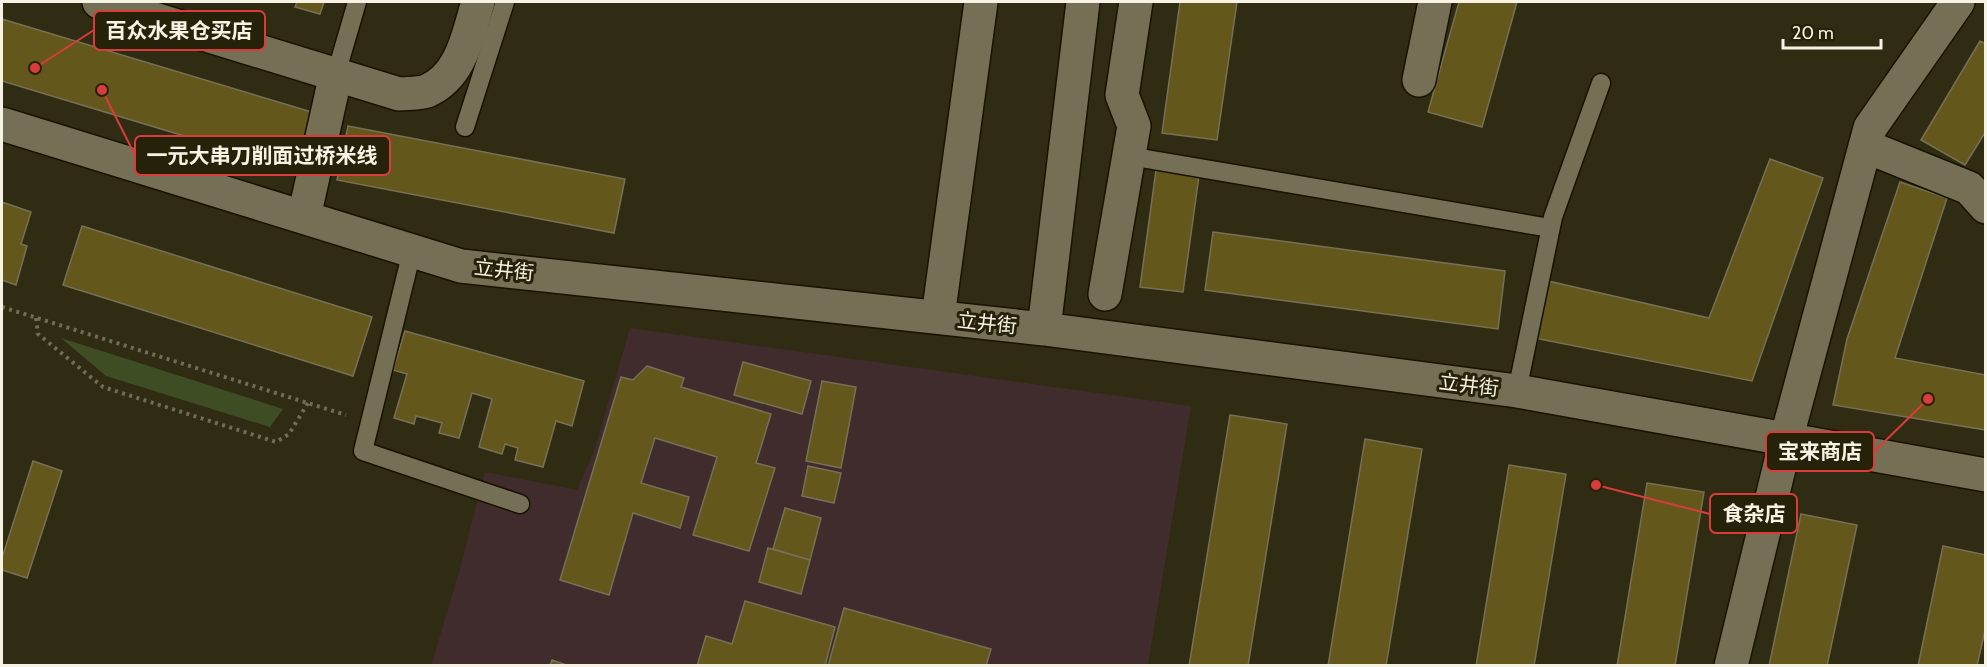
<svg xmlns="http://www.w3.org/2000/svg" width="1987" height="667" viewBox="0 0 1987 667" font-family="Cabin,'Noto Sans SC',sans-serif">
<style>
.industrial{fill:#402c2c}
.green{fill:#3f4d24}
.building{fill:#63571c;stroke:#767156;stroke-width:1.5}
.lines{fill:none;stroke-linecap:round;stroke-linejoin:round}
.lane-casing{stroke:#181300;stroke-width:21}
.street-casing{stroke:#181300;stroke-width:36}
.secondary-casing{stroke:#181300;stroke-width:36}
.path{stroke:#716c58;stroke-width:4;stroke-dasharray:3 4.5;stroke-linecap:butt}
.lane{stroke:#757055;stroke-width:18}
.street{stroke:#757055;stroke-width:33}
.secondary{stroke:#757055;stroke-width:33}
.labels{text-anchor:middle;stroke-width:6;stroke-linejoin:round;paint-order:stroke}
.street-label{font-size:20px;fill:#f6f2e4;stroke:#262109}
.leader{fill:none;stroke:#d93c3b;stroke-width:2}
.callout-dot{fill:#d93c3b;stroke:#262109;stroke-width:2}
.callout{fill:#262109;stroke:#d93c3b;stroke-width:2}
.callout-label{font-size:21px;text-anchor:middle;font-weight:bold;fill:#f6f2e4}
</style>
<rect width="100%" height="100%" fill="#302b13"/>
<path class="industrial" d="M 630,328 L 1191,406 L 1148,665 L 431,666 L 459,572 L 485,472 L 577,490 L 594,451 Z"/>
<path class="green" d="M 61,338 L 283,409 L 270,427 L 106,376 Z"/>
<path class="building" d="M 297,2 L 324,2 L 320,14 L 295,7 Z
M 1180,2 L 1237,2 L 1217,140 L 1162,133 Z
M 1459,2 L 1517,2 L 1482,127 L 1428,112 Z
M 2,19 L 315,113 L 297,170 L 2,81 Z
M 1980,41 L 1986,44 L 1986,131 L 1965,165 L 1921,140 Z
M 348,126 L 625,179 L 614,233 L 337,180 Z
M 1770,159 L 1823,178 L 1752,381 L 1534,338 L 1548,281 L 1709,318 Z
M 1156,170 L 1199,176 L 1183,292 L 1140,287 Z
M 1900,182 L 1947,198 L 1895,358 L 1986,375 L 1986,430 L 1833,405 L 1847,339 Z
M 2,202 L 31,212 L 21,244 L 27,246 L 16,285 L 2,280 Z
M 82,226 L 372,317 L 353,376 L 63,285 Z
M 1213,232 L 1505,271 L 1498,329 L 1205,290 Z
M 405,331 L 584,381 L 572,426 L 556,421 L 543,467 L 515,460 L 518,448 L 505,444 L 502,454 L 479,447 L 492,399 L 472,393 L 459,438 L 439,433 L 442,423 L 416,416 L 414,424 L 394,418 L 407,374 L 393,370 Z
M 743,362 L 811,381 L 802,414 L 734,395 Z
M 647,366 L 684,378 L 681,387 L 771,414 L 756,463 L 775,468 L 749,551 L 693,535 L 717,457 L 655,438 L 641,483 L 689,497 L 680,528 L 633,513 L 609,595 L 560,580 L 621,377 L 633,380 Z
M 822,381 L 856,387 L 841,468 L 806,461 Z
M 1230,415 L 1287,424 L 1248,666 L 1189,666 Z
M 1365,439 L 1422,449 L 1386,666 L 1328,666 Z
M 33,461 L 62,471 L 27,578 L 2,570 L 2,558 Z
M 1509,465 L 1566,474 L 1534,666 L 1476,666 Z
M 808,466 L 841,473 L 834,503 L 802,496 Z
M 1647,483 L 1704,492 L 1675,666 L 1617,666 Z
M 785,508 L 821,518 L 810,560 L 773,549 Z
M 1801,514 L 1857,525 L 1827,666 L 1769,666 Z
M 1943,546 L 1986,555 L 1986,626 L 1977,666 L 1918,666 Z
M 768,548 L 810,560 L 801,594 L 759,582 Z
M 745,601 L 835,627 L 825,666 L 697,666 L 706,636 L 732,644 Z
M 844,608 L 991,649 L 986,666 L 828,666 Z
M 552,660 L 569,666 L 550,666 Z"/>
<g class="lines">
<g class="lane-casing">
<path id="lane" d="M 336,74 L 357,2
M 465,127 L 505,2
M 1129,156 L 1550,228
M 412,251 L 363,451 L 520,504
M 1517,391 L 1553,217 L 1601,83"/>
</g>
<g class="street-casing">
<path id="street" d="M 99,2 L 399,94 C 407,93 419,94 427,91 C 462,76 468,34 478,2
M 1419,80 L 1435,2
M 1865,146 L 1969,188 L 1986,207
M 304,217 L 336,74
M 1105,294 L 1134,126 L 1122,95 L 1136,2
M 938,317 L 981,2
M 1731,666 L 1786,440 L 1870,128 L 1958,2"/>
</g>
<g class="secondary-casing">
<path id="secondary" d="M 2,124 L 461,266 L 1044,329 L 1517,391 L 1986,475
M 1044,329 L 1083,2"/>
</g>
<path class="path" d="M 2,307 L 346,415
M 36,318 L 38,334 L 103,387 L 276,442 L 289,434 L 308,403"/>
<use href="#lane" class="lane"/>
<use href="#street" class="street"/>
<use href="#secondary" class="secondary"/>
</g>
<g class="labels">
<g class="street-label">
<text transform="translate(504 270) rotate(6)" y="7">立井街</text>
<text transform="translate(987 323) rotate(6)" y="7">立井街</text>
<text transform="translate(1469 385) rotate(7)" y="7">立井街</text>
</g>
</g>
<path class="leader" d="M35 68L94 30M102 90L135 155M1928 399L1874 452M1596 485L1710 514"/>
<g class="callout-dot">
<circle cx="35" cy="68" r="6"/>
<circle cx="102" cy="90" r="6"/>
<circle cx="1928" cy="399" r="6"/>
<circle cx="1596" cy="485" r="6"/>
</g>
<g class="callout">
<rect x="94" y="11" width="171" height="39" rx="6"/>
<rect x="135" y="136" width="255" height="39" rx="6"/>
<rect x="1766" y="432" width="108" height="39" rx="6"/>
<rect x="1710" y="494" width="87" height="39" rx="6"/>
</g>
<g class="callout-label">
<text x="179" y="38">百众水果仓买店</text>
<text x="262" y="163">一元大串刀削面过桥米线</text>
<text x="1820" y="459">宝来商店</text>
<text x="1754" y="521">食杂店</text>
</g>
<rect width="1987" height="667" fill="none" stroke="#f6f2e4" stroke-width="6"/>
<path d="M1783 39v9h98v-9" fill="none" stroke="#f6f2e4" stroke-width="3"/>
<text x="1792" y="39" font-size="18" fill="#f6f2e4" stroke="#262109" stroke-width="4.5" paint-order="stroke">20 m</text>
</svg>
